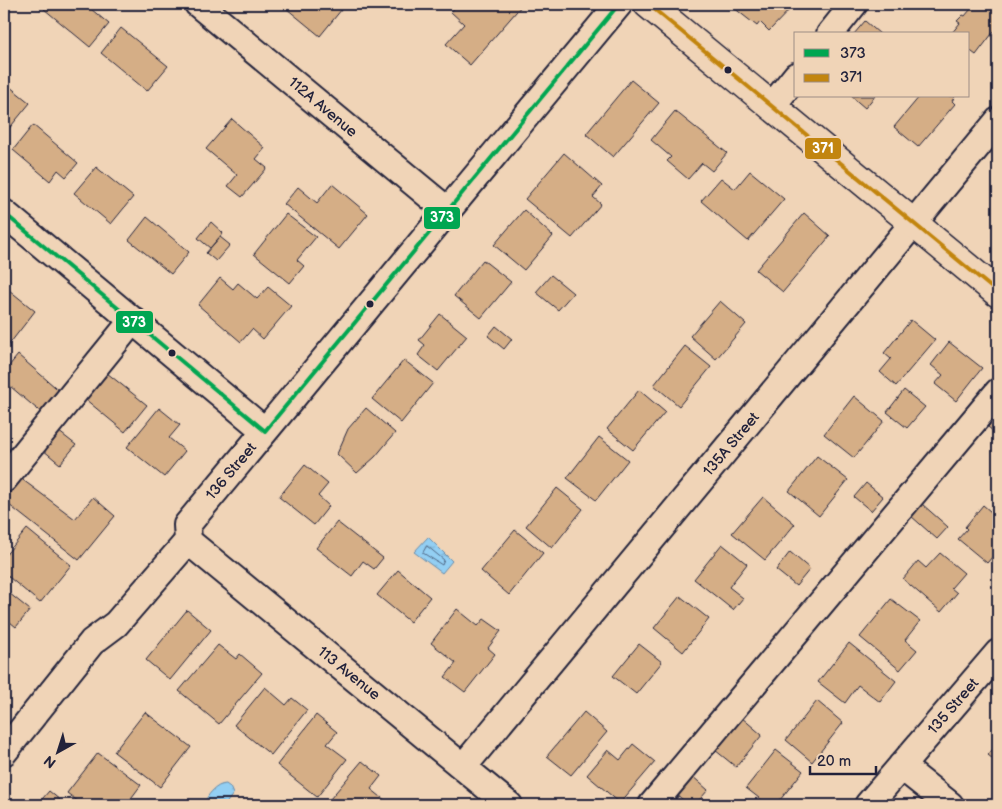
<svg xmlns="http://www.w3.org/2000/svg" width="1002" height="809" viewBox="0 0 1002 809" font-family="'Balsamiq Sans',sans-serif">
<style>
.water{fill:url(#water-ripples);stroke:#668aa9}
.lines{fill:none;stroke-linecap:round;stroke-linejoin:round}
.shore{stroke:#4f6785;stroke-width:1}
.building{fill:#d5ae86;stroke:#22223b}
.minor-casing{stroke:#22223b;stroke-width:30}
.major-casing{stroke:#22223b;stroke-width:31}
.minor{stroke:#f0d4b7;stroke-width:26}
.major{stroke:#f0d4b7;stroke-width:28}
.bus-1-casing{stroke:#f0d4b7;stroke-width:8}
.bus-2-casing{stroke:#f0d4b7;stroke-width:8}
.bus-1{stroke:#00a651;stroke-width:4}
.bus-2{stroke:#c2850f;stroke-width:4}
.bus-dot{fill:#22223b;stroke:#f0d4b7;stroke-width:2}
.labels{text-anchor:middle;stroke-width:5;stroke-linejoin:round;paint-order:stroke}
.street-label{font-size:15px;fill:#22223b;stroke:#f0d4b7}
.line-badge{stroke:#f0d4b7;stroke-width:2}
.badge-label{font-size:14px;text-anchor:middle;font-weight:bold;fill:#fff}
</style>
<defs>
<pattern id="water-ripples" width="26" height="14" patternUnits="userSpaceOnUse" patternTransform="scale(1.25)"><rect width="26" height="14" fill="#93cff3"/><path d="M2 4q2-2 4 0t4 0M15 11q2-2 4 0t4 0" fill="none" stroke="#7eb1d1"/></pattern>
</defs>
<rect width="100%" height="100%" fill="#f0d4b7"/>
<filter id="ink" filterUnits="userSpaceOnUse"><feTurbulence type="fractalNoise" baseFrequency=".02" numOctaves="2"/><feDisplacementMap in="SourceGraphic" scale="10" xChannelSelector="R" yChannelSelector="G"/><feConvolveMatrix kernelMatrix="1 2 1 2 8 2 1 2 1" color-interpolation-filters="sRGB"/></filter>
<g filter="url(#ink)">
<path class="water" d="M 428,537 L 452,561 L 442,573 L 414,552 Z
M 226,784 L 230,787 L 233,794 L 225,805 L 204,805 C 206,796 216,784 226,784 Z"/>
<g class="lines">
<path class="shore" d="M 427,546 L 444,560 L 442,565 L 423,553 Z"/>
</g>
<path class="building" d="M 48,4 L 85,4 L 109,24 L 90,47 L 44,9 Z
M 281,4 L 346,4 L 320,36 Z
M 458,4 L 523,4 L 470,65 L 446,44 L 464,24 L 451,12 Z
M 729,4 L 795,4 L 769,31 L 760,22 L 757,26 Z
M 975,4 L 998,4 L 998,26 L 976,55 L 968,49 L 968,34 L 951,34 L 960,23 L 957,21 L 963,15 L 965,16 Z
M 865,21 L 880,34 L 854,34 Z
M 121,28 L 168,66 L 147,91 L 101,53 Z
M 631,80 L 659,103 L 613,157 L 586,134 Z
M 4,82 L 30,103 L 7,131 L 4,128 Z
M 851,96 L 875,96 L 865,108 Z
M 920,96 L 955,96 L 952,101 L 955,104 L 918,147 L 894,127 Z
M 675,111 L 727,153 L 712,171 L 702,163 L 688,179 L 667,161 L 671,157 L 651,140 Z
M 232,119 L 265,148 L 256,159 L 267,168 L 242,197 L 228,186 L 237,175 L 206,149 Z
M 33,125 L 78,163 L 66,177 L 58,170 L 50,181 L 13,150 Z
M 564,153 L 602,186 L 593,197 L 601,204 L 572,238 L 525,199 Z
M 96,167 L 133,197 L 111,224 L 74,193 Z
M 750,171 L 784,199 L 748,241 L 701,201 L 721,178 L 735,189 Z
M 332,184 L 368,214 L 339,249 L 284,204 L 298,187 L 317,203 Z
M 524,210 L 553,236 L 524,270 L 494,245 Z
M 804,213 L 830,236 L 783,292 L 756,270 Z
M 286,214 L 316,237 L 297,260 L 304,266 L 290,283 L 254,254 Z
M 147,217 L 189,252 L 171,274 L 129,240 Z
M 211,222 L 223,233 L 210,248 L 198,238 Z
M 220,237 L 230,245 L 216,261 L 206,253 Z
M 483,260 L 511,282 L 481,318 L 454,296 Z
M 551,275 L 573,293 L 558,310 L 536,292 Z
M 220,278 L 233,289 L 238,283 L 257,299 L 268,287 L 291,306 L 263,339 L 252,329 L 241,342 L 198,305 Z
M 9,290 L 35,311 L 4,351 L 4,296 Z
M 720,301 L 746,324 L 716,359 L 690,336 Z
M 440,314 L 467,336 L 438,371 L 418,355 L 425,345 L 419,340 Z
M 911,320 L 935,340 L 896,386 L 880,372 L 891,359 L 884,353 Z
M 496,326 L 512,339 L 504,349 L 488,336 Z
M 949,342 L 982,368 L 956,401 L 935,384 L 943,375 L 931,365 Z
M 685,346 L 711,367 L 679,406 L 654,385 Z
M 18,355 L 62,393 L 44,415 L 4,381 L 4,372 Z
M 404,360 L 433,383 L 401,423 L 372,399 Z
M 107,373 L 147,405 L 125,432 L 85,399 Z
M 639,390 L 665,412 L 633,450 L 607,429 Z
M 904,390 L 925,407 L 907,428 L 887,412 Z
M 854,396 L 884,421 L 854,458 L 824,434 Z
M 159,408 L 180,425 L 169,438 L 185,451 L 164,477 L 127,447 Z
M 366,408 L 395,433 L 375,457 L 357,473 L 337,454 L 348,429 Z
M 998,415 L 998,435 L 988,427 Z
M 58,431 L 76,445 L 60,464 L 43,450 Z
M 599,437 L 628,460 L 596,500 L 567,478 Z
M 817,456 L 848,480 L 819,516 L 789,491 Z
M 305,465 L 328,484 L 318,496 L 329,506 L 314,525 L 279,497 Z
M 19,477 L 75,519 L 93,497 L 115,516 L 79,560 L 4,501 L 4,496 Z
M 866,483 L 883,497 L 871,511 L 854,497 Z
M 557,488 L 583,509 L 552,548 L 526,526 Z
M 763,497 L 795,524 L 765,560 L 732,533 Z
M 922,504 L 948,527 L 937,539 L 911,516 Z
M 983,505 L 998,518 L 998,550 L 987,563 L 958,539 L 967,529 L 965,527 Z
M 337,522 L 383,558 L 374,569 L 363,561 L 352,576 L 316,548 Z
M 27,529 L 71,565 L 40,603 L 4,573 L 4,557 Z
M 515,530 L 543,553 L 509,595 L 481,571 Z
M 722,544 L 747,564 L 729,587 L 743,598 L 733,610 L 694,579 Z
M 790,552 L 810,569 L 796,586 L 776,570 Z
M 940,553 L 964,573 L 951,588 L 957,593 L 941,612 L 903,579 L 918,561 L 926,568 Z
M 398,570 L 430,597 L 410,622 L 377,595 Z
M 4,589 L 30,610 L 16,627 L 10,622 L 4,630 Z
M 680,596 L 709,619 L 683,652 L 654,628 Z
M 891,599 L 920,621 L 905,640 L 917,650 L 900,670 L 860,637 Z
M 457,609 L 478,626 L 484,619 L 501,631 L 488,648 L 495,654 L 465,692 L 445,677 L 456,663 L 431,643 Z
M 187,610 L 211,630 L 170,680 L 146,660 Z
M 849,643 L 896,681 L 880,702 L 858,685 L 845,703 L 818,682 Z
M 639,644 L 662,662 L 636,694 L 613,676 Z
M 218,645 L 236,659 L 240,654 L 262,673 L 219,724 L 179,691 Z
M 265,687 L 286,705 L 292,698 L 307,710 L 271,755 L 234,725 Z
M 817,701 L 843,723 L 812,762 L 786,740 Z
M 145,712 L 191,747 L 160,787 L 114,752 Z
M 584,712 L 607,732 L 571,775 L 547,756 Z
M 316,715 L 337,732 L 327,744 L 347,759 L 317,797 L 277,765 Z
M 741,717 L 762,735 L 736,767 L 715,750 Z
M 998,743 L 998,763 L 988,755 Z
M 633,744 L 655,762 L 620,803 L 587,775 L 608,750 L 620,760 Z
M 776,750 L 803,771 L 776,805 L 768,805 L 746,788 Z
M 98,753 L 141,785 L 126,805 L 83,805 L 67,793 Z
M 362,761 L 381,776 L 371,789 L 391,805 L 325,805 Z
M 691,775 L 708,790 L 695,805 L 689,805 L 675,793 Z
M 49,791 L 66,805 L 37,805 Z"/>
<g class="lines">
<g class="minor-casing">
<path id="minor" d="M 198,4 L 448,211
M 830,34 L 854,4
M 772,106 L 796,76
M 4,213 L 265,431
M 4,479 L 133,320
M 188,541 L 509,805
M 4,752 L 92,642 L 116,624 L 188,541 L 187,525 L 619,4
M 901,766 L 950,805
M 463,767 L 998,121
M 652,805 L 998,392
M 868,805 L 998,653"/>
</g>
<g class="major-casing">
<path id="major" d="M 648,4 L 998,293"/>
</g>
<use href="#minor" class="minor"/>
<use href="#major" class="major"/>
<g class="bus-1-casing">
<path id="bus-1" d="M 4,213 L 265,431
M 265,431 L 619,4"/>
</g>
<g class="bus-2-casing">
<path id="bus-2" d="M 648,4 L 998,293"/>
</g>
<use href="#bus-1" class="bus-1"/>
<use href="#bus-2" class="bus-2"/>
</g>
</g>
<g class="bus-dot">
<circle cx="728" cy="70" r="4.5"/>
<circle cx="370" cy="304" r="4.5"/>
<circle cx="172" cy="353" r="4.5"/>
</g>
<g class="labels">
<g class="street-label">
<text transform="translate(323 107) rotate(40)" y="5">112A Avenue</text>
<text transform="translate(731 444) rotate(-50)" y="5">135A Street</text>
<text transform="translate(231 471) rotate(-50)" y="5">136 Street</text>
<text transform="translate(349 673) rotate(39)" y="5">113 Avenue</text>
<text transform="translate(953 706) rotate(-49)" y="5">135 Street</text>
</g>
</g>
<g class="line-badge">
<rect x="804" y="137" width="38" height="23" rx="5" fill="#c2850f"/>
<rect x="423" y="206" width="38" height="24" rx="5" fill="#00a651"/>
<rect x="115" y="310" width="39" height="24" rx="5" fill="#00a651"/>
</g>
<g class="badge-label">
<text x="823" y="153">371</text>
<text x="442" y="222">373</text>
<text x="134" y="327">373</text>
</g>
<rect width="1002" height="809" fill="none" stroke="#f0d4b7" stroke-width="20"/>
<rect x="10" y="10" width="982" height="789" fill="none" stroke="#22223b" stroke-width="2" filter="url(#ink)"/>
<rect x="794" y="32" width="175" height="65" fill="#f0d4b7" stroke="#9e8d85"/>
<rect x="804" y="49" width="25" height="8" fill="#00a651" stroke="#9e8d85"/>
<text x="840" y="58" font-size="15" fill="#22223b">373</text>
<rect x="804" y="74" width="25" height="8" fill="#c2850f" stroke="#9e8d85"/>
<text x="840" y="82" font-size="15" fill="#22223b">371</text>
<g transform="translate(58 752) rotate(219)" stroke="#f0d4b7" stroke-width="4" paint-order="stroke">
<path d="M0-4L9 19L0 12L-9 19Z" fill="#22223b"/>
<text y="-8" font-size="14" font-weight="bold" text-anchor="middle" fill="#22223b">N</text>
</g>
<path d="M810 766v8h66v-8" fill="none" stroke="#22223b" stroke-width="2.5"/>
<text x="817" y="766" font-size="15" fill="#22223b" stroke="#f0d4b7" stroke-width="4" paint-order="stroke">20 m</text>
</svg>
